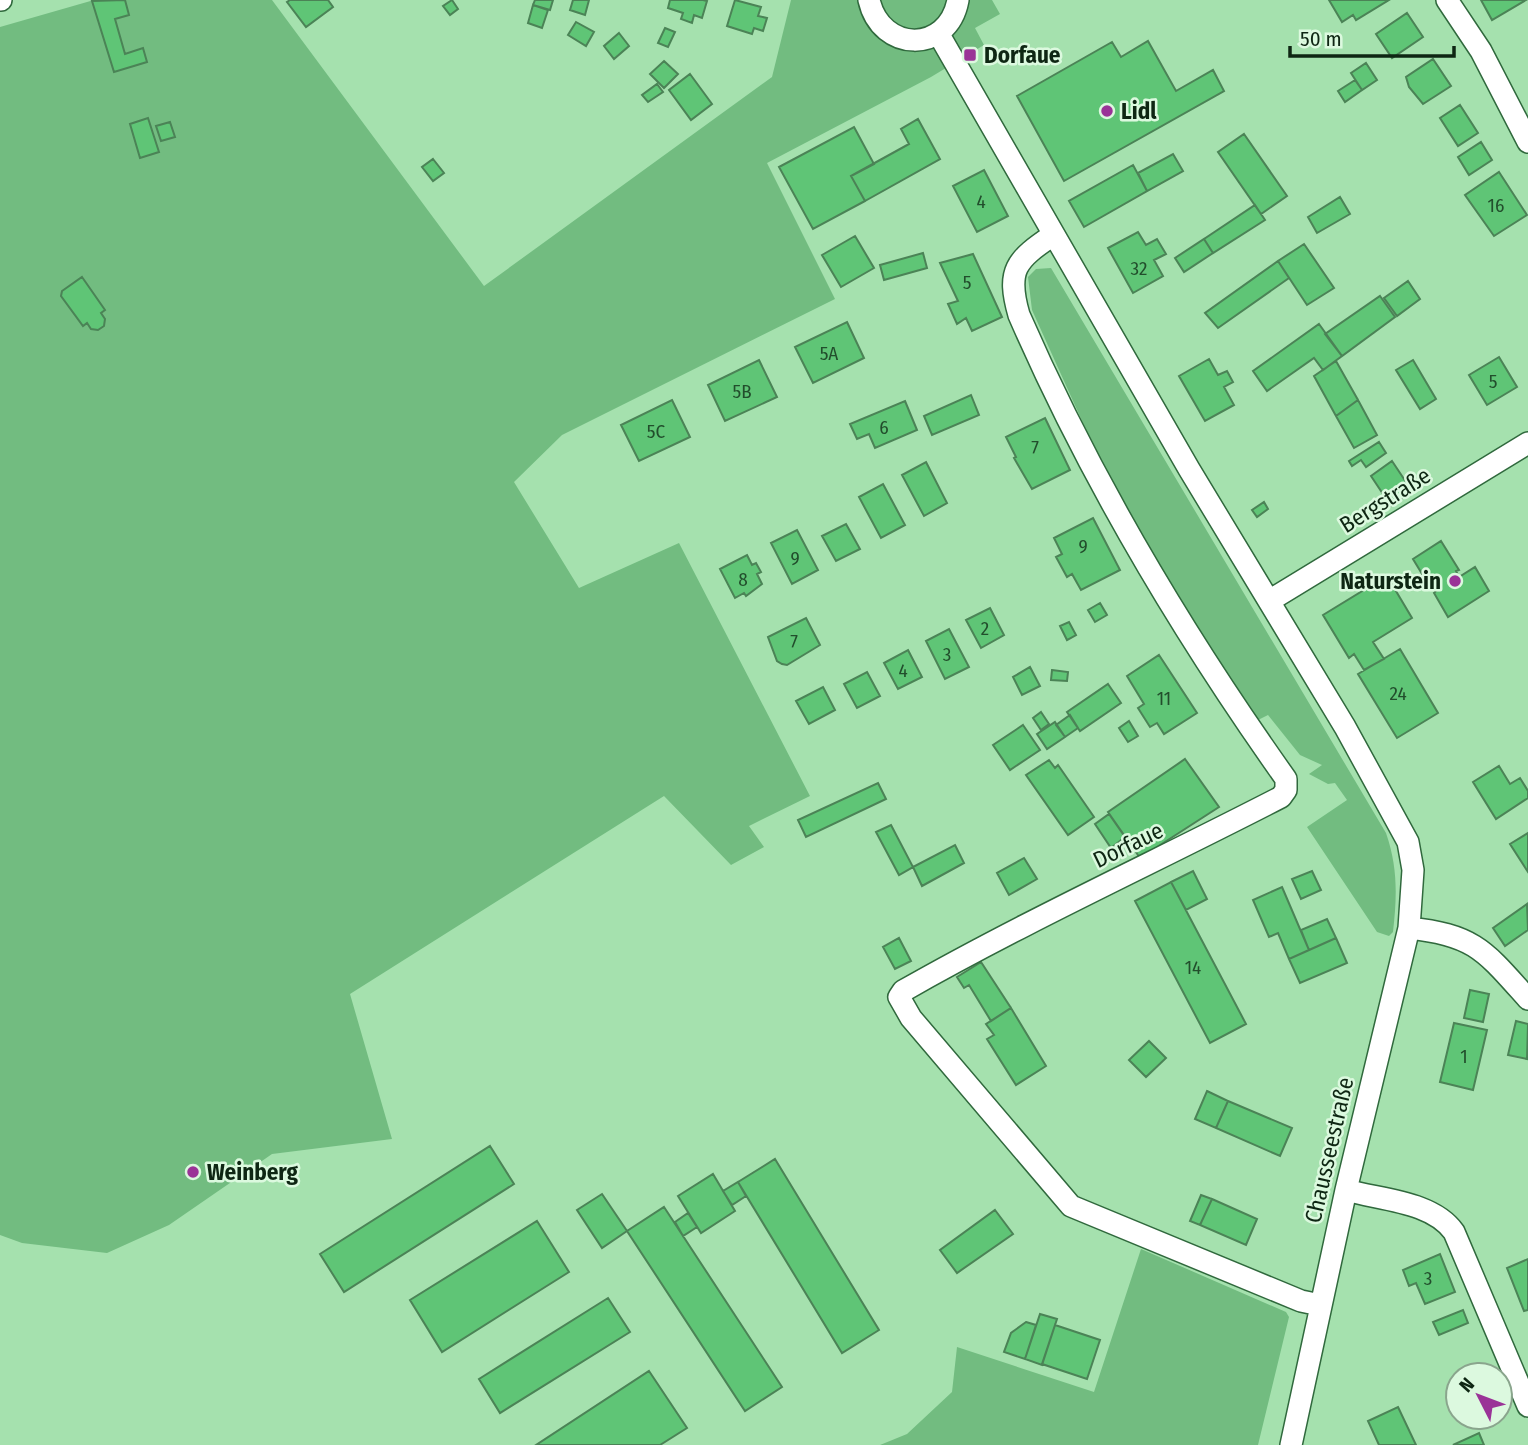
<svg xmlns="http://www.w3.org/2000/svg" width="1528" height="1445" viewBox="0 0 1528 1445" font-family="'Fira Sans Condensed',sans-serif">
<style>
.green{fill:#72bc80}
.building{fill:#5fc576;stroke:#4b8356;stroke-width:2}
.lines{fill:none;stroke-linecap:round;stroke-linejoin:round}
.minor-casing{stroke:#30693d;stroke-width:24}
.minor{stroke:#fff;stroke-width:21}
.poi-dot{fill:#9a3397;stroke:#dcf9df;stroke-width:2.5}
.labels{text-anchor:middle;stroke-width:5;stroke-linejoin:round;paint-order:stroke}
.number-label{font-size:19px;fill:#224e2c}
.poi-label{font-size:23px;font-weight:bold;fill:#0e2613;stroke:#dcf9df;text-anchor:start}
.street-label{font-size:23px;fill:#0e2613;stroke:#dcf9df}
</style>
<rect width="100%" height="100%" fill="#a5e1ae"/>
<path class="green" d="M 94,0 L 272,0 L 484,286 L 772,77 L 791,0 L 992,0 L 1000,14 L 975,28 L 984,45 L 931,77 L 767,163 L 835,299 L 562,435 L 514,482 L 579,588 L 679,543 L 810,796 L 749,826 L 764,847 L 731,865 L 664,796 L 350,994 L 392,1139 L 272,1154 L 169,1225 L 107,1253 L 22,1243 L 0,1235 L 0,27 Z
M 1051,268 L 1386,833 C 1398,868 1397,896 1393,932 L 1389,936 L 1377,932 L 1307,827 L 1347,800 L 1335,783 L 1328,784 L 1309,774 L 1322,765 L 1300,755 L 1268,715 L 1254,722 L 1110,483 L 1032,310 L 1028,277 L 1036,269 Z
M 1141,1249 L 1286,1312 L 1289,1317 L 1258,1445 L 880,1445 L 907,1434 L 952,1392 L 957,1347 L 1094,1392 Z"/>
<path class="building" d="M 125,0 L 129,15 L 115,19 L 125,54 L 143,48 L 147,62 L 114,72 L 92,1 Z
M 290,0 L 328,0 L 333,7 L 306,27 L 287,2 Z
M 452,0 L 458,9 L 450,15 L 443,6 Z
M 535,0 L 553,0 L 550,10 L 533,5 Z
M 573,0 L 589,0 L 585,15 L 570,10 Z
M 670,0 L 703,0 L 707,1 L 702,18 L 694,15 L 692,23 L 681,19 L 683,13 L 668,8 Z
M 735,0 L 761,7 L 758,16 L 767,18 L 763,31 L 754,28 L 752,34 L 727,26 Z
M 1329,0 L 1389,0 L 1356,20 L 1353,15 L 1342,22 Z
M 1481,0 L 1526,0 L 1492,20 Z
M 533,5 L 548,10 L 542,28 L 528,23 Z
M 1407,13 L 1423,37 L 1392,58 L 1376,34 Z
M 576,22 L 594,32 L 586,46 L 568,35 Z
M 665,28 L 675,32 L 668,47 L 658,43 Z
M 619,33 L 629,46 L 614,59 L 604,46 Z
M 1148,41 L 1176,91 L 1213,70 L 1224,91 L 1064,181 L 1017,96 L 1112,42 L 1121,57 Z
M 1433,59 L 1451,86 L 1423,104 L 1409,87 L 1406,77 Z
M 664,61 L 678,74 L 664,88 L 650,74 Z
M 1366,63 L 1377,80 L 1362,90 L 1351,73 Z
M 690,74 L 712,104 L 691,120 L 669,90 Z
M 1355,80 L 1362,90 L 1345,102 L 1338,91 Z
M 657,84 L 663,92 L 648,102 L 642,95 Z
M 1460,105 L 1478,133 L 1458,146 L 1440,118 Z
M 148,118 L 159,152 L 140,158 L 130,124 Z
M 918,119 L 940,159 L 865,201 L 851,176 L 909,144 L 901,129 Z
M 170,122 L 175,137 L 161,141 L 156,126 Z
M 854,127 L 874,164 L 851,176 L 865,201 L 813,229 L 779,167 Z
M 1244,134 L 1287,196 L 1261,214 L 1218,152 Z
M 1481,142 L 1492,160 L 1469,175 L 1458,157 Z
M 1173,154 L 1183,171 L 1147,191 L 1138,173 Z
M 433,159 L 444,173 L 433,181 L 422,167 Z
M 1133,165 L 1147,191 L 1084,227 L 1069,201 Z
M 984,170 L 1008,216 L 977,232 L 953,186 Z
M 1499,172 L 1527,215 L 1494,236 L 1465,195 Z
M 1340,197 L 1350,214 L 1317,233 L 1308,217 Z
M 1255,205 L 1265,220 L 1213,253 L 1204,239 Z
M 1138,232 L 1146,245 L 1157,239 L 1166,254 L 1154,260 L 1163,276 L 1133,293 L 1108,248 Z
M 855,236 L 874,268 L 841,287 L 822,255 Z
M 1204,239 L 1213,253 L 1184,272 L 1175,258 Z
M 1304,244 L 1334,288 L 1307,305 L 1278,261 Z
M 923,253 L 927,268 L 884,280 L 880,265 Z
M 973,254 L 1002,317 L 972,331 L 966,318 L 957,324 L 948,304 L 958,301 L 940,263 Z
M 1278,261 L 1289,278 L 1218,328 L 1205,313 Z
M 82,277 L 105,310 L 101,313 L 105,319 L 104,326 L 98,330 L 91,329 L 87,323 L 83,326 L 61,296 L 62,291 Z
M 1408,281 L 1420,299 L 1397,316 L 1384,298 Z
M 1380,296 L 1395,317 L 1342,356 L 1325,334 Z
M 847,322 L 864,358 L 813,383 L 795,347 Z
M 1319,324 L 1342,356 L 1323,370 L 1314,358 L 1267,391 L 1253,371 Z
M 1499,357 L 1517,387 L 1487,405 L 1469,375 Z
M 1209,359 L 1218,375 L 1227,371 L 1233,382 L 1224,387 L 1234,405 L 1205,421 L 1179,376 Z
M 759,360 L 777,397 L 725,421 L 708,385 Z
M 1413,360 L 1436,399 L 1420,409 L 1396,370 Z
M 1336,361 L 1358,400 L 1336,416 L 1314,376 Z
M 971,395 L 979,415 L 932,435 L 924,416 Z
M 672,400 L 690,437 L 639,461 L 621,425 Z
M 1358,400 L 1377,435 L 1354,448 L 1336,416 Z
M 905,401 L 917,430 L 875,448 L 869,434 L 857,439 L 850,424 Z
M 1045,418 L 1070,470 L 1032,489 L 1014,458 L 1016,457 L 1006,437 Z
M 1379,442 L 1386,453 L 1366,467 L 1361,460 L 1352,466 L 1349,461 Z
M 1392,461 L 1412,491 L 1391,506 L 1371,476 Z
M 926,462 L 947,503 L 924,516 L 902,475 Z
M 883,484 L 905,525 L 881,538 L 859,497 Z
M 1264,502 L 1268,509 L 1257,517 L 1252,510 Z
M 1093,518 L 1120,570 L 1081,590 L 1072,574 L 1067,577 L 1056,557 L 1062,554 L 1054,538 Z
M 846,524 L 860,549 L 836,561 L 822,536 Z
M 797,530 L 818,570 L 792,584 L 771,543 Z
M 1441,541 L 1459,570 L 1456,571 L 1459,577 L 1475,567 L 1489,591 L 1448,617 L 1434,593 L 1436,591 L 1433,585 L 1430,587 L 1413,559 Z
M 747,555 L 752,565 L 756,563 L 761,572 L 757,574 L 762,584 L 746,596 L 744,593 L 735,598 L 720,569 Z
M 1387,576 L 1412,618 L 1373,642 L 1384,659 L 1364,670 L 1354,654 L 1349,658 L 1323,615 Z
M 1100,603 L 1107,615 L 1095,622 L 1088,610 Z
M 990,608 L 1004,635 L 981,648 L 966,620 Z
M 806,618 L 820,645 L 787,665 L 782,664 L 777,661 L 768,637 Z
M 1069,622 L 1076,635 L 1067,640 L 1060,626 Z
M 949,629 L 969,667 L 945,679 L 926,641 Z
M 1400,649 L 1438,713 L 1397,738 L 1358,674 Z
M 908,650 L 922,677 L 898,689 L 884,663 Z
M 1159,655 L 1197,713 L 1164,734 L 1157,723 L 1150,727 L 1138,708 L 1144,704 L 1127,676 Z
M 1030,667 L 1040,686 L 1022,695 L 1013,677 Z
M 1052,670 L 1068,672 L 1067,681 L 1051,680 Z
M 867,672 L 880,696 L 857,708 L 844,684 Z
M 1108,684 L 1121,703 L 1080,731 L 1067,712 Z
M 823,687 L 835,710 L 809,724 L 796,701 Z
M 1041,712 L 1049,724 L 1041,730 L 1033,718 Z
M 1070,715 L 1078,728 L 1065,737 L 1056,725 Z
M 1129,721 L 1138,736 L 1128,742 L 1119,728 Z
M 1055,722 L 1065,737 L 1047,749 L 1037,734 Z
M 1023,725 L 1040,750 L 1010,770 L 993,745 Z
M 1185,759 L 1219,807 L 1140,858 L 1108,812 Z
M 1049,760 L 1055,768 L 1058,765 L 1094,817 L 1068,835 L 1026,775 Z
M 1499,766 L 1510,784 L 1520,778 L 1528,791 L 1528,798 L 1496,819 L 1473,782 Z
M 878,783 L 886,799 L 806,837 L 798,820 Z
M 1109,814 L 1125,837 L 1111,848 L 1095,824 Z
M 891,825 L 913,867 L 899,875 L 876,832 Z
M 1528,833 L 1528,872 L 1510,844 Z
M 955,845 L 964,863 L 922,886 L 913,867 Z
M 1024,858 L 1037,879 L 1009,895 L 997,873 Z
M 1193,871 L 1207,899 L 1186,910 L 1171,882 Z
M 1312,871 L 1321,890 L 1301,899 L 1292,879 Z
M 1171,882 L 1246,1024 L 1210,1043 L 1135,901 Z
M 1282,887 L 1309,950 L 1289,959 L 1278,933 L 1269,937 L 1253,900 Z
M 1527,904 L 1528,930 L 1505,946 L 1493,928 Z
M 1327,919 L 1336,938 L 1309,950 L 1301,930 Z
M 899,938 L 911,961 L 895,969 L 883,947 Z
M 1336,938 L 1347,963 L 1300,983 L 1289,959 Z
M 981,962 L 1011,1008 L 991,1021 L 969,985 L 964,988 L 957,977 Z
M 1470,990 L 1489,994 L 1483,1022 L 1464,1018 Z
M 1011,1008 L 1046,1066 L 1016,1085 L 987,1039 L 994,1035 L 986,1024 Z
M 1516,1021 L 1528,1024 L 1527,1059 L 1508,1055 Z
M 1454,1023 L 1487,1030 L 1473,1090 L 1440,1082 Z
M 1149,1041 L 1166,1058 L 1146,1077 L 1129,1060 Z
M 1207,1091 L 1228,1101 L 1216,1128 L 1195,1119 Z
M 1228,1101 L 1292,1128 L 1280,1156 L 1216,1128 Z
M 490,1146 L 514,1184 L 344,1292 L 320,1254 Z
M 775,1159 L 879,1330 L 842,1353 L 738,1182 Z
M 713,1174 L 735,1211 L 701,1233 L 678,1196 Z
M 738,1182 L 746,1196 L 732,1205 L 723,1191 Z
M 602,1194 L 627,1231 L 602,1248 L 577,1210 Z
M 1201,1195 L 1212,1199 L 1200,1225 L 1190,1221 Z
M 1212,1199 L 1257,1219 L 1246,1245 L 1200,1225 Z
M 664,1207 L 782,1387 L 745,1411 L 627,1231 Z
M 995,1210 L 1013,1234 L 957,1273 L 940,1250 Z
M 688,1213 L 697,1227 L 683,1236 L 675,1222 Z
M 537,1221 L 569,1272 L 442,1352 L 410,1300 Z
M 1440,1254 L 1455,1292 L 1425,1304 L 1416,1283 L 1409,1286 L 1403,1270 Z
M 1528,1259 L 1528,1310 L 1524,1311 L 1507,1268 Z
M 608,1298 L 630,1332 L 500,1413 L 479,1379 Z
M 1463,1310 L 1468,1323 L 1439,1335 L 1433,1322 Z
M 1040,1314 L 1057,1319 L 1042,1365 L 1025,1359 Z
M 1026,1322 L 1036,1325 L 1025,1359 L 1004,1352 L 1011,1333 Z
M 1055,1325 L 1100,1340 L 1087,1379 L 1042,1364 Z
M 649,1371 L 687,1428 L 660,1445 L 536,1445 Z
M 1398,1407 L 1416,1445 L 1379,1445 L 1368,1421 Z
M 1479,1433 L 1484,1445 L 1453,1445 Z"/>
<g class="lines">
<g class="minor-casing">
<path id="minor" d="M 0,0 L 1,0
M 869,0 C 881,53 948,54 958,0
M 1447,0 L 1481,51 L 1528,142
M 938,33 L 1189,469 L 1345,727 L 1408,842 L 1413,870 L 1409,928 L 1346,1190 L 1291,1445
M 1053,235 C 1016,260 1006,270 1019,315 C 1090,478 1183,634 1286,779 L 1286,790 L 1281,797 C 1155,862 1026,921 903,991 L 899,997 L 911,1018 L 1071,1206 L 1301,1301 L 1320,1305
M 1269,601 L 1528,443
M 1409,928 C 1475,935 1485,951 1528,999
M 1346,1190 C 1380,1200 1432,1201 1454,1232 L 1528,1406"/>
</g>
<use href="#minor" class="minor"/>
</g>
<g class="poi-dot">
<rect x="963" y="48" width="14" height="14" rx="3.5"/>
<circle cx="1107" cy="111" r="7"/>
<circle cx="1455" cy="581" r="7"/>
<circle cx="193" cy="1172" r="7"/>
</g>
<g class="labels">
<g class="number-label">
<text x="981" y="208">4</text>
<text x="1496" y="212">16</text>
<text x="1139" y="275">32</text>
<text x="967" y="289">5</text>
<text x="829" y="360">5A</text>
<text x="1493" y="388">5</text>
<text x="742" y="398">5B</text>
<text x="884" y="434">6</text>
<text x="656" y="438">5C</text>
<text x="1035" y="454">7</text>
<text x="1083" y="553">9</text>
<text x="795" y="565">9</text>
<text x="743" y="586">8</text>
<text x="985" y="635">2</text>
<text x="794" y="648">7</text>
<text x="947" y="661">3</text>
<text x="903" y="677">4</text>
<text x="1398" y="700">24</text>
<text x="1164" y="705">11</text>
<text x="1193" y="974">14</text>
<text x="1464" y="1063">1</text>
<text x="1428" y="1285">3</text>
</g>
<g class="poi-label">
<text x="984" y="63">Dorfaue</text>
<text x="1121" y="119">Lidl</text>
<text x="1441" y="589" text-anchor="end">Naturstein</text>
<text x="207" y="1180">Weinberg</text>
</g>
<g class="street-label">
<text transform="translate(1385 500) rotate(-32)" y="8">Bergstraße</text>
<text transform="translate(1128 845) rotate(-26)" y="8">Dorfaue</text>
<text transform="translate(1329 1150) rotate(-77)" y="8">Chausseestraße</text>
</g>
</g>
<g transform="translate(1479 1396) rotate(312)"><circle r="33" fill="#dcf9df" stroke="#8aa58d" stroke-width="2"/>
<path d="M0-5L12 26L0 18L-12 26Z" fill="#9a3397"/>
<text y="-10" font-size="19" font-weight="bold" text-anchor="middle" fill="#0e2613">N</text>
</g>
<path d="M1290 46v10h164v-10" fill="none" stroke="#0e2613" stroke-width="3.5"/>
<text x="1300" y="46" font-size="21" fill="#0e2613" stroke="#dcf9df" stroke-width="5" paint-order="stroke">50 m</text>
</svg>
